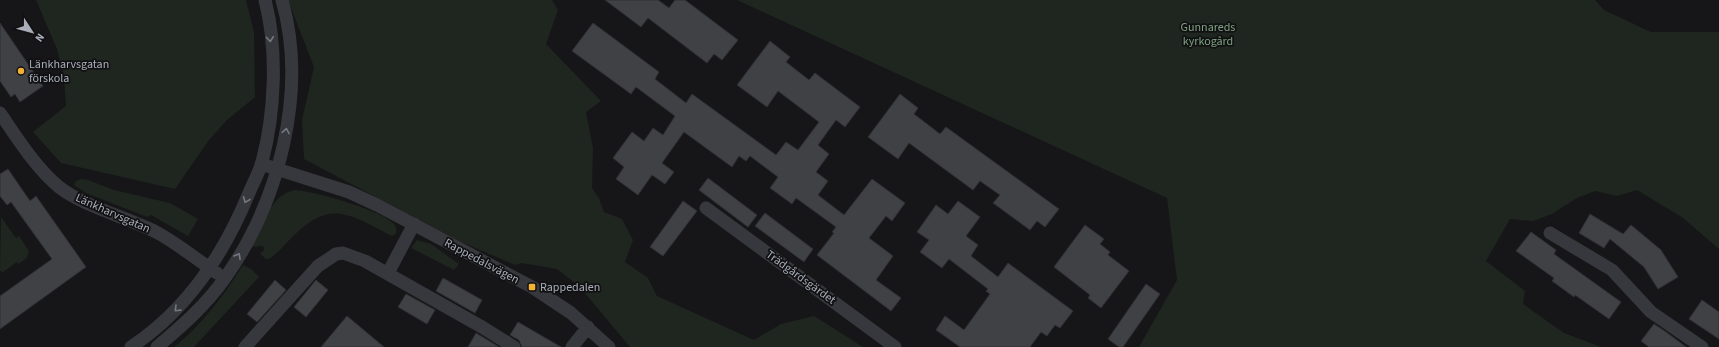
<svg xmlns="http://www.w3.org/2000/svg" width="1719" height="347" viewBox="0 0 1719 347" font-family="'Source Sans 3',sans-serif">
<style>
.green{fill:#1e261f}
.building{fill:#404145;stroke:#303034}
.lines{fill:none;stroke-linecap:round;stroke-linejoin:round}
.minor{stroke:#37383d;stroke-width:13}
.oneway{stroke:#757881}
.poi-dot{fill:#f2b134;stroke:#111113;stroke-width:1.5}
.labels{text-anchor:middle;stroke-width:3.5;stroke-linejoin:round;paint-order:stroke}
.park-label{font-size:12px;fill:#7fa381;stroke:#111113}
.poi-label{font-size:12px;fill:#a8adb8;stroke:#111113;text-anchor:start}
.street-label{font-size:12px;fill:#a8adb8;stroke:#111113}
</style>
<rect width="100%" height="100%" fill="#161618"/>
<path class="green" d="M 36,0 L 246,0 L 254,32 L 255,97 L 227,120 L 209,140 L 175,189 L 61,163 L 33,132 L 66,106 L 64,77 L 57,49 Z
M 288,0 L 552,0 L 558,10 L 546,44 L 601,101 L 586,112 L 593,148 L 592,188 L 599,198 L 604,212 L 622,219 L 633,240 L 625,262 L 648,278 L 657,296 L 754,340 L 781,324 L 814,316 L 863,347 L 630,347 L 579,286 L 557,269 L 521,263 L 515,265 L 459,241 L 304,159 L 302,120 L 314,67 Z
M 737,0 L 1595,0 L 1604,10 L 1651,32 L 1719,32 L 1719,249 L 1683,218 L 1637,190 L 1617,196 L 1595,191 L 1577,198 L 1552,214 L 1533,221 L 1510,219 L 1486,261 L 1525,291 L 1523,304 L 1564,333 L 1601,347 L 1139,347 L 1177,280 L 1167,198 Z
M 82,179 L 88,180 L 114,190 L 170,203 L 198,219 L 188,236 L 151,215 L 147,217 L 86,193 L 74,185 L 76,181 Z
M 295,190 C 314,191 380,210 393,223 C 396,226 397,230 396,234 L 392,236 C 375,228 360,217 341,214 C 304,208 279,261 266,259 L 260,254 L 264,250 L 263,246 L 251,247 C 262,228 270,194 295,190 Z
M 1,217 L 16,238 L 19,236 L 29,251 L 27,258 L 18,264 L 17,262 L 3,272 L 0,271 Z
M 417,240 L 431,244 L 459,264 L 454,270 L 411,248 Z
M 243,265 L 251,269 L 259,277 L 194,347 L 174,347 C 202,325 224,295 243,265 Z"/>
<path class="building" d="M 605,0 L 658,0 L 669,8 L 675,0 L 685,0 L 738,40 L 722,60 L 714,54 L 707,63 L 648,18 L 641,27 Z
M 0,23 L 43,86 L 20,102 L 15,94 L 11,97 L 0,81 Z
M 593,23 L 659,72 L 655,79 L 686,103 L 692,94 L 776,155 L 786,142 L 798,150 L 819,122 L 778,91 L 767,107 L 737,85 L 770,41 L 790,57 L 786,62 L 809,80 L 815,73 L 860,107 L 845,127 L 836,120 L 818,145 L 829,154 L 816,172 L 828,181 L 818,195 L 844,215 L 872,179 L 905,203 L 892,221 L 886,216 L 869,238 L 893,256 L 876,280 L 901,298 L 891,311 L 817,255 L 834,233 L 832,232 L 836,227 L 796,198 L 792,204 L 770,188 L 778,177 L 750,156 L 746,161 L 739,156 L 732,167 L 684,132 L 662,163 L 674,172 L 665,184 L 652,175 L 638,195 L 616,179 L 624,167 L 613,158 L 632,132 L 644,141 L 653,128 L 663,135 L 675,116 L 636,87 L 631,94 L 572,51 Z
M 900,94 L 918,108 L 914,114 L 940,134 L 946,127 L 1059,209 L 1045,227 L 1037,221 L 1030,230 L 993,203 L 1000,195 L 980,181 L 973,190 L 909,143 L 898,159 L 868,137 Z
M 8,169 L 30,201 L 36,196 L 86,267 L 0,329 L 0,296 L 52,259 L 11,202 L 7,205 L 0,196 L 0,174 Z
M 708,178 L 757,215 L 748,227 L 699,190 Z
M 683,201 L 697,211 L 663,256 L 650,247 Z
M 958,201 L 980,217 L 966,236 L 978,245 L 971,256 L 998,277 L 1008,263 L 1073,311 L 1060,328 L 1055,325 L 1047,336 L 1041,332 L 1030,347 L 960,347 L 936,330 L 945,316 L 964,330 L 990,294 L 986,291 L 988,289 L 949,259 L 942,268 L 920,252 L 929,240 L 917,232 L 936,205 L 948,214 Z
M 765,213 L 813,249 L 804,262 L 755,226 Z
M 1590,214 L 1623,234 L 1631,225 L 1661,250 L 1678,277 L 1658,289 L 1644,267 L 1610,239 L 1604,248 L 1579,233 Z
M 1085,225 L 1104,239 L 1100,244 L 1110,252 L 1108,255 L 1129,271 L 1101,308 L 1088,298 L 1090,295 L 1054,267 Z
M 1531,232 L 1556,250 L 1554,254 L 1621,302 L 1609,319 L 1575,295 L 1574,297 L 1552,281 L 1554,278 L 1516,251 Z
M 443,278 L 482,300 L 475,313 L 436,291 Z
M 275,280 L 286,290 L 257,322 L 247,314 Z
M 316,280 L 328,290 L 306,317 L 294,307 Z
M 1146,284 L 1160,294 L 1123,347 L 1119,347 L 1108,339 Z
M 406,294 L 435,310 L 427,324 L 398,307 Z
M 1702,300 L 1719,312 L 1719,339 L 1689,319 Z
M 347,316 L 384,347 L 321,347 Z
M 518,322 L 561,347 L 522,347 L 519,340 L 510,335 Z
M 1654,324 L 1666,332 L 1686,347 L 1649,347 L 1641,341 Z
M 476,333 L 499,347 L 468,347 Z"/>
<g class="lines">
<path class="minor" d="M 0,113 C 18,139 35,167 59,187 C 85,207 126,217 156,232 C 177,243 197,260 217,273
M 261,164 L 349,192 L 377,205 L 532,287 L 571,313 L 609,347
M 706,208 L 895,347
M 1550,233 L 1612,270 L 1651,312 L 1702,347
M 388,273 L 414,224
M 131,347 C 187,310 224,254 249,193 C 253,183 259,173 262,162 C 275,113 278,50 265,0
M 157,347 C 182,326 206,305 225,278 C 279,202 308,91 282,0
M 245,347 L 318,266 L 336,254 L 343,253 L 365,261 L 482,327 L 514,347
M 572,347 L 588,327"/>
</g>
<defs><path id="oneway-chevron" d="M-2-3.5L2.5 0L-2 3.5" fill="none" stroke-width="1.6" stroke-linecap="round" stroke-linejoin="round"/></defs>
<g class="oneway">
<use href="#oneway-chevron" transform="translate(270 39) rotate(85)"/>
<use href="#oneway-chevron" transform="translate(286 131) rotate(-80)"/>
<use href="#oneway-chevron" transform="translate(246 200) rotate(112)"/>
<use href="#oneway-chevron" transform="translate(238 256) rotate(-60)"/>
<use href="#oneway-chevron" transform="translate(177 309) rotate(136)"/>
</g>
<g class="poi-dot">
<circle cx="21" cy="71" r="4"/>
<rect x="528" y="283" width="8" height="8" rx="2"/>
</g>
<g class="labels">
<g class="park-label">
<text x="1208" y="31">Gunnareds<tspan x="1208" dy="14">kyrkogård</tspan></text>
</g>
<g class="poi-label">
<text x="29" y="68">Länkharvsgatan<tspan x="29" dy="14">förskola</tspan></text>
<text x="540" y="291">Rappedalen</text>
</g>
<g class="street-label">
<text transform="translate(113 213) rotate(24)" y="4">Länkharvsgatan</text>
<text transform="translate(482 261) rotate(28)" y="4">Rappedalsvägen</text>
<text transform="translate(801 277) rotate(36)" y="4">Trädgårdsgärdet</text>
</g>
</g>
<g transform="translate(32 32) rotate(126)" stroke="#111113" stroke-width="3" paint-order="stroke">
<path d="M0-3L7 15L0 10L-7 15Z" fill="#a8adb8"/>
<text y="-6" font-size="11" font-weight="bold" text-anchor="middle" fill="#a8adb8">N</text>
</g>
</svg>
